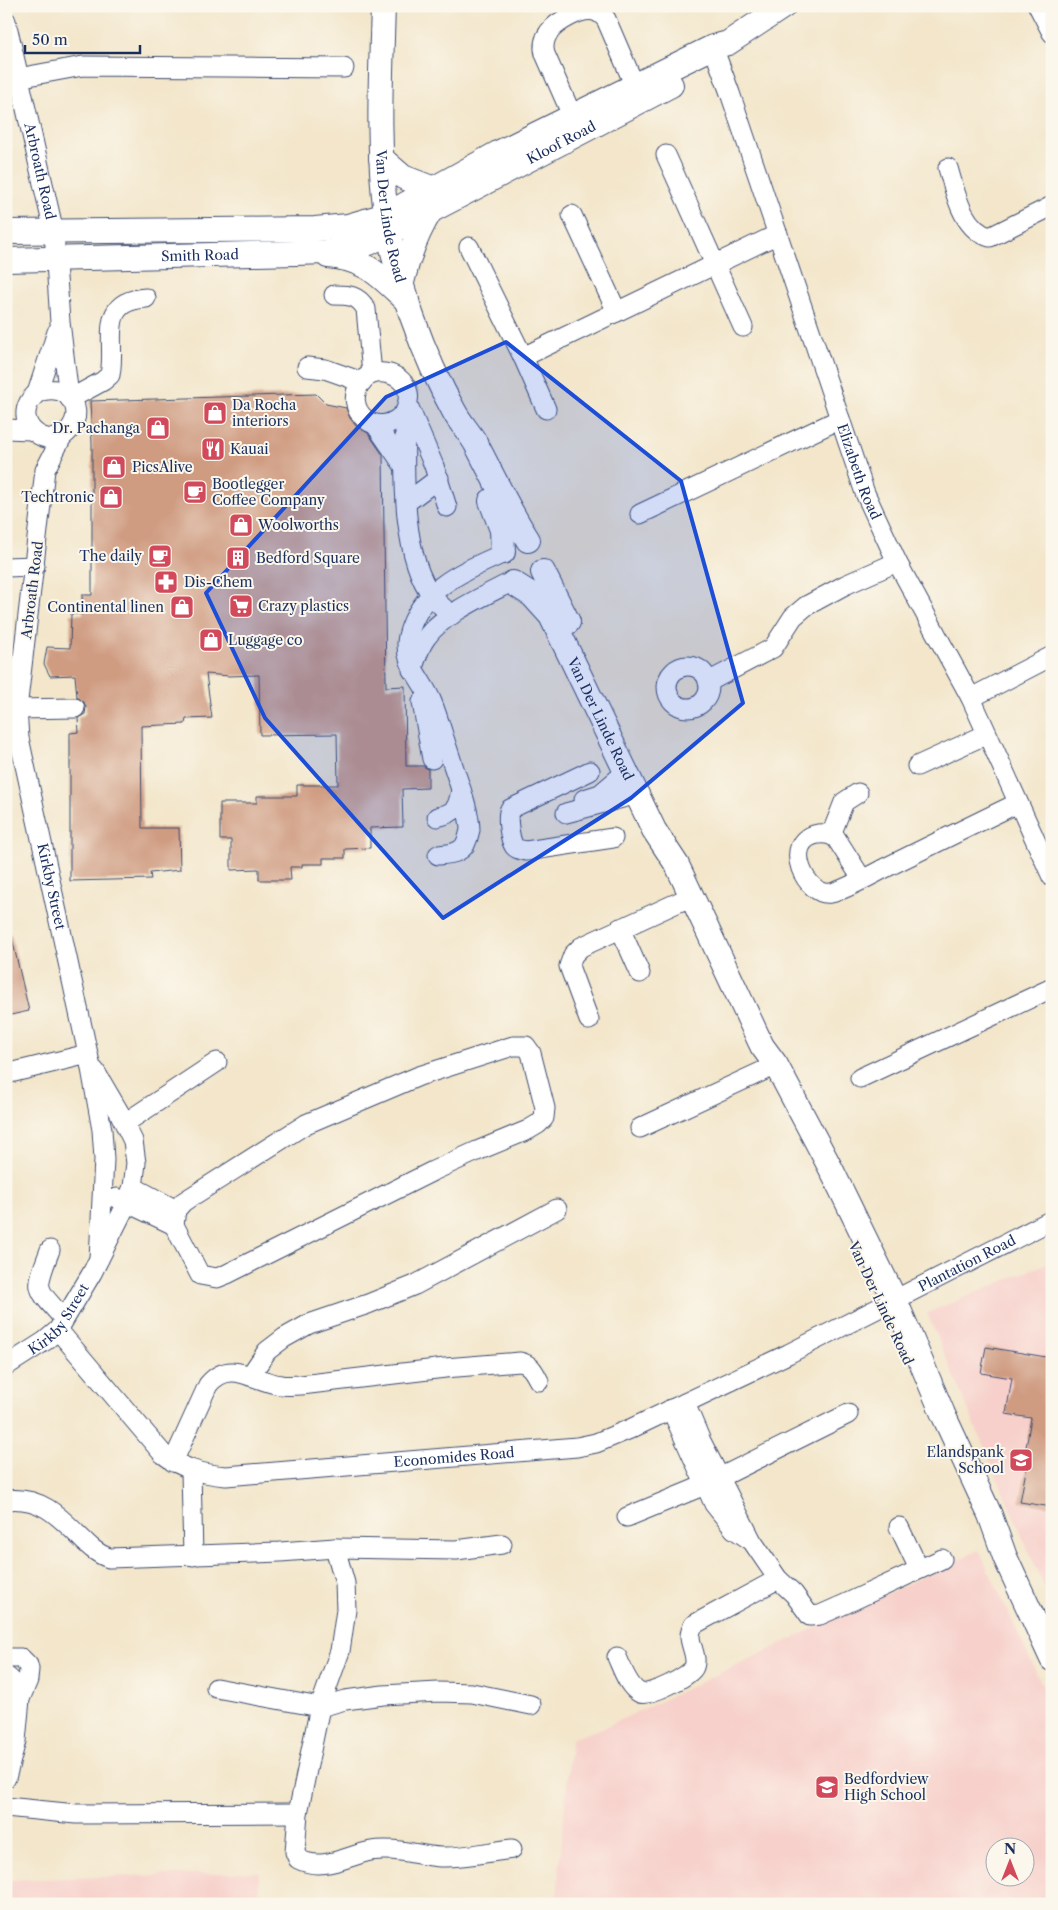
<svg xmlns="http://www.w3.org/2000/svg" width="1058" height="1910" viewBox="0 0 1058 1910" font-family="'Libre Caslon Text',serif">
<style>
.built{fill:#f7d0cb;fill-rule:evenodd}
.building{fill:#cf9b81}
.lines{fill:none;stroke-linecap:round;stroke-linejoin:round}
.minor-casing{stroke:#3b4a6e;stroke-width:21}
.major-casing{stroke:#3b4a6e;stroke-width:26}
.minor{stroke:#fff;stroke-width:19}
.major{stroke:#fff;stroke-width:24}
.marked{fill:#1d4ed8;fill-opacity:0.2;stroke:#1d4ed8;stroke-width:4;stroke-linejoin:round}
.labels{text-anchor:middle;stroke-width:4;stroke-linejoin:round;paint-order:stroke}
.street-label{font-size:14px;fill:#1b2f5e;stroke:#fbf7ec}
.poi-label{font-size:14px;fill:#1b2f5e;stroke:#fbf7ec;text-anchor:start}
</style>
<rect width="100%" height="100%" fill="#fbf7ec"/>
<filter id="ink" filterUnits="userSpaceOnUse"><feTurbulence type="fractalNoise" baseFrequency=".02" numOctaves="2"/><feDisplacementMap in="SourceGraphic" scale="10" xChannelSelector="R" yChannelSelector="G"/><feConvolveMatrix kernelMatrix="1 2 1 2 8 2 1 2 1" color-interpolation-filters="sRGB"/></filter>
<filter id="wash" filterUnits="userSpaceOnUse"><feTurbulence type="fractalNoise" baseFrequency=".0096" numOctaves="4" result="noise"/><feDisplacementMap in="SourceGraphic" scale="20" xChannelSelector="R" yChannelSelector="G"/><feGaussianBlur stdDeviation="1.12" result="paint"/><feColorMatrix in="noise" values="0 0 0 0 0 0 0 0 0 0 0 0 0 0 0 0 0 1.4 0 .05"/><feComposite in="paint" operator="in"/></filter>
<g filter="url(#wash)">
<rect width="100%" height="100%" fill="#f3e6cb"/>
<path class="built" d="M 1052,1261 L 1052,1606 L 927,1313 Z
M 979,1550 L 1052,1706 L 1052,1904 L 556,1904 L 571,1739 L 608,1726 ZM 996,1848 L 1026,1848 L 1026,1878 L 996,1878 Z
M 259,1872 L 259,1904 L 6,1904 L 6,1880 Z"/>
<g id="blocks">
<path class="building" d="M 316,394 L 326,404 L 346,408 L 350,418 L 356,426 L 368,433 L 383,455 L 386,687 L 405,686 L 406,766 L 423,766 L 428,769 L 428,788 L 402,789 L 403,827 L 370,828 L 370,848 L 345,849 L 345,858 L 323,858 L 323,864 L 302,864 L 302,867 L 290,867 L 291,880 L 259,880 L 259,869 L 231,870 L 231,840 L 220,840 L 220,803 L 257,803 L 257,796 L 297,796 L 297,785 L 338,785 L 337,734 L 260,735 L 259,675 L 229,676 L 206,674 L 212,718 L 186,719 L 185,724 L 141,726 L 142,828 L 179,828 L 180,870 L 150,873 L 151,879 L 70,881 L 70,733 L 79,732 L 78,718 L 85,714 L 86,707 L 84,702 L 77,697 L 75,675 L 50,676 L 44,664 L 47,647 L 70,648 L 71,614 L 83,614 L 82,595 L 92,595 L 92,444 L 90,401 Z
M 6,934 L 11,934 L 29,1011 L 6,1016 Z
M 986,1347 L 1052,1358 L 1052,1507 L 1020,1502 L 1028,1460 L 1024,1459 L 1031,1418 L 1006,1414 L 1012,1378 L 981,1373 Z"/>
</g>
</g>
<g filter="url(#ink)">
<use href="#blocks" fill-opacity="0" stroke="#3b4a6e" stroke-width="1"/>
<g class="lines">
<g class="minor-casing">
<g id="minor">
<path d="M 1038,6 L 1052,33"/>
<path id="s1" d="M 6,21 L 54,232 L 60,322 L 69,397"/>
<path id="s2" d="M 713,47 L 730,93 L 865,493 L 897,562 L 971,698 L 1052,877"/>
<path d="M 7,80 L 83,66 L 344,68"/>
<path d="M 577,127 L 545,54 C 543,47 544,39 549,32 C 557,22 580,8 594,11 C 599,12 602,15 606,19 L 640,98"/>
<path d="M 666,155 L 743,327"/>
<path d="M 948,168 C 955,191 962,230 990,237 L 1052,206"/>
<path d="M 572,215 L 617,312"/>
<path d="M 469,247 L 523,357 L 546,409"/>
<path d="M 334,295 C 349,295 358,295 366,309 L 372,374"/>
<path d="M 523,357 L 778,234"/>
<path d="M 307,367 L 325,369 L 362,382"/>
<path d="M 37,393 C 52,386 70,390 75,407 C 77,414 75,421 72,426 C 53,458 4,422 37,393 L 57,332"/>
<path d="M 70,399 L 103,381 L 110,375 C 117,342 96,301 146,298"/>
<path d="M 408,405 L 434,466 L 447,507"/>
<path d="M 405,412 C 377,444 340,408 362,381 C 375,367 400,372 407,389 C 411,399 406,405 405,415 C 405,420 405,425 405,430 C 404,478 402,557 433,597 C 438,604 445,609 452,615"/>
<path d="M 375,424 L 404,466"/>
<path d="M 6,429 L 31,430"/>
<path id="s3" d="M 63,435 L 45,470 L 17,709 L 19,738 L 90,1063 L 102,1130 L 104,1159 L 99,1259"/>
<path d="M 407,502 L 439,478"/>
<path d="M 640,514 L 840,419"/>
<path d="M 6,567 L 35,566"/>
<circle cx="688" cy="687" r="21"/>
<path d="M 412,670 C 416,660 419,647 426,638 C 441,615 486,595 511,582"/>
<path d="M 708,682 L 773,648 L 793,617 L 806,606 L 845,585 L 897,562"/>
<path d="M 971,698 L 1052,656"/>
<path d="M 422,702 L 432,759"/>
<path d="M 6,710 L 17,709 L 75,708"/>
<path d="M 917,766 L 987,734"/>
<path d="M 590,771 L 510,809 C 506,816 510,840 514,846 C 517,850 522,850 526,851 L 613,838"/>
<path d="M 584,799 L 600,794 L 626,772"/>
<path d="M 566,813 L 637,794"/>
<path d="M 437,817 C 456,813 458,807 461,790"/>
<path d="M 831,835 L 844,802 L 858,793"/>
<path d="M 438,855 C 448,854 459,854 465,845 C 467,841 469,835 470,830 C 470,810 455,773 449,753 C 443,736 439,719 432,702 C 423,679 402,664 408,636 C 420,588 462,572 502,554"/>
<path d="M 862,879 L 836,838 C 831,834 825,833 818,834 C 779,841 807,898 831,893 C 845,890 873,874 887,867 C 930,846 974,824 1018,803"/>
<path d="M 620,928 L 640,973"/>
<path d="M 589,1020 L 569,966 L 573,955 L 581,947 L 692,896"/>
<path d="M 513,1046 L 526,1046 L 531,1053 L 545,1108 L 544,1118 L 538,1124 L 528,1130 L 477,1151 L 433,1171 L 227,1274 L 217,1278 L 200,1275 L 174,1225 L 176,1210 L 183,1202 L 306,1124 L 419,1076 Z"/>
<path d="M 6,1074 L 88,1054"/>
<path d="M 860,1078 L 1052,988"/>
<path d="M 125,1123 L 217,1062"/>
<path d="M 640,1128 L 776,1065"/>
<path d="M 133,1187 L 176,1210"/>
<path d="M 117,1198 L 174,1225"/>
<path d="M 50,1250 C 34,1292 35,1286 64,1319"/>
<path id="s4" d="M 58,1330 L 163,1454 C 183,1469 202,1474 226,1476 L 577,1447 L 596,1443 L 630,1429 L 788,1354 L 1052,1220"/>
<path id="s5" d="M 6,1366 L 45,1341 L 58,1330 L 92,1273 L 123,1211 L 133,1187 L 136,1163 L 133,1141 L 119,1112 L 95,1071"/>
<path d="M 250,1376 L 267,1351 L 284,1338 L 309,1324 L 368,1304 L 415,1285 L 557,1209"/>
<path d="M 685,1403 L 701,1441 L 752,1541 L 778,1579 L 794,1594 L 810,1616 L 820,1615 L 845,1604 L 942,1559"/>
<path d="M 671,1409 L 714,1504 L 734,1529 L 749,1539"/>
<path d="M 173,1462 L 208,1385 C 230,1358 253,1381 281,1385 C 287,1386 294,1385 301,1385 L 445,1368 L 520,1362 C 531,1364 534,1372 539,1381"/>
<path d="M 191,1471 L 193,1556"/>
<path d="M 6,1500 C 40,1496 58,1515 80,1537 C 89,1546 97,1554 109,1558 L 280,1552 L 335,1548 L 456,1550 L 502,1544"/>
<path d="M 627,1517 L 705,1485 L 848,1414"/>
<path d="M 899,1527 L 919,1569"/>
<path d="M 335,1548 L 345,1583 L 346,1610 L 340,1651 L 320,1707 L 298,1813 L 295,1852 L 298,1859 C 323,1872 346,1856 371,1851 C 395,1847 416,1855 440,1857 C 464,1858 488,1852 512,1849"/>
<path d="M 617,1657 C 622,1668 628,1687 640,1693 C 648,1697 691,1676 694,1667 C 698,1657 690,1646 690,1636 C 690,1633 692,1628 693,1625 L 778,1579"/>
<path d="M 6,1658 L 21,1658 L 28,1665 L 29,1669 L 28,1680 L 20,1699 L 16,1741 L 6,1778"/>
<path d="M 6,1676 C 15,1682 17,1689 20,1699"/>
<path d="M 216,1688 L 320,1707 L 345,1700 L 383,1695 L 438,1692 L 472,1693 L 531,1705"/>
<path d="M 6,1807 L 76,1814 L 298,1813"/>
</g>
</g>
<g class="major-casing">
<g id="major">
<path id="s6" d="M 383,6 C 381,75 377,145 386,214 C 394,276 424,358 455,413 C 461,424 470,433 476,444 C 493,476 508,509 528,540"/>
<path d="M 381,158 L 403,177 L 434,189"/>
<path d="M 6,232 L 315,229 L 348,226 L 386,215 L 498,153 L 713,47 L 728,43 L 784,6"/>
<path d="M 328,256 C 367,259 380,276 407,301"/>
<path id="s7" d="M 6,260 L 295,253 L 327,252 L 369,243 L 671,85"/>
<path d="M 402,282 C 408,256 417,233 431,210"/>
<path d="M 491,501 L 502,530 L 503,552"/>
<path d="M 543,572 L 568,622"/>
<path id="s8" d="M 513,583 L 532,595 L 551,616 L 654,830 L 677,865 L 762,1046 L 776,1065 L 831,1169 L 895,1300 L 943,1414 L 990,1515 L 1005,1557 L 1052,1659"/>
</g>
</g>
<use href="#minor" class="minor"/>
<use href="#major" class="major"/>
</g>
</g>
<path class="marked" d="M 506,342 L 681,481 L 743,703 L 631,798 L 443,918 L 265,718 L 206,593 L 386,397 Z"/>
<defs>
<g id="shop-square" transform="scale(1.25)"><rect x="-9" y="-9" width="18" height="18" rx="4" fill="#d1495b" stroke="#fbf7ec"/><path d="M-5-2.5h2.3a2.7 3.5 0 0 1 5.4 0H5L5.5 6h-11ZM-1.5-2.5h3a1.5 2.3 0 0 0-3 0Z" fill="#fff"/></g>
<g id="restaurant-square" transform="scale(1.25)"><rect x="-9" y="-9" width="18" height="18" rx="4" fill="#d1495b" stroke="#fbf7ec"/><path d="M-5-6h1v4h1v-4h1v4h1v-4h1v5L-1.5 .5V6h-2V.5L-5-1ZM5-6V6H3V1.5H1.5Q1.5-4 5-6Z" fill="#fff"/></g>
<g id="cafe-square" transform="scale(1.25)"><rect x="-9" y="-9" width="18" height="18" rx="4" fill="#d1495b" stroke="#fbf7ec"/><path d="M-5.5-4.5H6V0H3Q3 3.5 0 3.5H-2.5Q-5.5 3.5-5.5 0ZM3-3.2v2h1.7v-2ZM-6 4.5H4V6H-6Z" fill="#fff"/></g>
<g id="building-square" transform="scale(1.25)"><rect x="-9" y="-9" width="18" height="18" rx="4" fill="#d1495b" stroke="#fbf7ec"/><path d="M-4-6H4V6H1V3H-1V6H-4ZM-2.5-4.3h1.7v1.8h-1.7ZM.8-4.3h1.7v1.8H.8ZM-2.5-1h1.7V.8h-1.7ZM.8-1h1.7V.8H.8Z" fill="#fff"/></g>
<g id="pharmacy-square" transform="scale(1.25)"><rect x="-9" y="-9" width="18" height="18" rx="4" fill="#d1495b" stroke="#fbf7ec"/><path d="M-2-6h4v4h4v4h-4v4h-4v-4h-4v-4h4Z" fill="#fff"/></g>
<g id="supermarket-square" transform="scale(1.25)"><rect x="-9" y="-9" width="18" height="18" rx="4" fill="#d1495b" stroke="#fbf7ec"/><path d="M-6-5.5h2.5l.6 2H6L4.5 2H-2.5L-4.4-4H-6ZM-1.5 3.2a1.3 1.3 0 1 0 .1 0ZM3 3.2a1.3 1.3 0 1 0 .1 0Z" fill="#fff"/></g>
<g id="school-square" transform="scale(1.25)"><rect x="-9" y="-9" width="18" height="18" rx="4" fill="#d1495b" stroke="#fbf7ec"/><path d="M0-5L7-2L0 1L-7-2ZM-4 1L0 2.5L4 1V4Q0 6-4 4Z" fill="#fff"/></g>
</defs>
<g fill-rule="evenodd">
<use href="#shop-square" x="215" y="413"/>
<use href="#shop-square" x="158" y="428"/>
<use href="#restaurant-square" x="213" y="449"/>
<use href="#shop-square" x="114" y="467"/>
<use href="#cafe-square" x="195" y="492"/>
<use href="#shop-square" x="111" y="497"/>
<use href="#shop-square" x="241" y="525"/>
<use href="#cafe-square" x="160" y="556"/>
<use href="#building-square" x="238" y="558"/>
<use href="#pharmacy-square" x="166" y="582"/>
<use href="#supermarket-square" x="241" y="606"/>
<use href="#shop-square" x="182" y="607"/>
<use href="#shop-square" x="211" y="640"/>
<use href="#school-square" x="1021" y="1460"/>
<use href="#school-square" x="827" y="1787"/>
</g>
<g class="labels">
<g class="street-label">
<text dy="5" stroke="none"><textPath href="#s7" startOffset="581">Kloof Road</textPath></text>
<text dy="5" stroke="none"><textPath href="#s1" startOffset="154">Arbroath Road</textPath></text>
<text dy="5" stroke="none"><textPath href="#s6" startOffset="211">Van Der Linde Road</textPath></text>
<text dy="5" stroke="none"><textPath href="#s7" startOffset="194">Smith Road</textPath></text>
<text dy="5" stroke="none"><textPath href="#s2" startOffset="449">Elizabeth Road</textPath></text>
<text transform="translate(32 590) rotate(-83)" y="5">Arbroath Road</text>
<text dy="5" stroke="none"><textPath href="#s8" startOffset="165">Van Der Linde Road</textPath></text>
<text dy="5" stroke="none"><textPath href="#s3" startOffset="461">Kirkby Street</textPath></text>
<text dy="5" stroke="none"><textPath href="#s4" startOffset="1014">Plantation Road</textPath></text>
<text transform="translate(881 1303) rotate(65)" y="5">Van Der Linde Road</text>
<text dy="5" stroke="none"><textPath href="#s5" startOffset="72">Kirkby Street</textPath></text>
<text dy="5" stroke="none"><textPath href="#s4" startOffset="459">Economides Road</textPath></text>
</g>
<g class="poi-label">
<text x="232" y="410">Da Rocha<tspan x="232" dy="16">interiors</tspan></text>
<text x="140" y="433" text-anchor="end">Dr. Pachanga</text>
<text x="230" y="454">Kauai</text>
<text x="132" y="472">PicsAlive</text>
<text x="212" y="489">Bootlegger<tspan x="212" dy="16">Coffee Company</tspan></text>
<text x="94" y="502" text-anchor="end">Techtronic</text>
<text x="258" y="530">Woolworths</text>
<text x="142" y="561" text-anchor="end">The daily</text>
<text x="256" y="563">Bedford Square</text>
<text x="184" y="587">Dis-Chem</text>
<text x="258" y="611">Crazy plastics</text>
<text x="164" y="612" text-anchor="end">Continental linen</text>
<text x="228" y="645">Luggage co</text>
<text x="1004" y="1457" text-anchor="end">Elandspank<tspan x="1004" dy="16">School</tspan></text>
<text x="844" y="1784">Bedfordview<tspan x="844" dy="16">High School</tspan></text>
</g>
</g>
<rect width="1058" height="1910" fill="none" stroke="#fbf7ec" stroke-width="25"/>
<g transform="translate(1010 1862)"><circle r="24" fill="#fbf7ec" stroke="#a1a7b3"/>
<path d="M0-4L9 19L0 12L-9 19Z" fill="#d1495b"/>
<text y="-8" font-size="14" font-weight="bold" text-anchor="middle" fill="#1b2f5e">N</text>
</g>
<path d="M25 45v8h115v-8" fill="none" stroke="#1b2f5e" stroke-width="2.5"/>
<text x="32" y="45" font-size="15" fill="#1b2f5e" stroke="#fbf7ec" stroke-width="4" paint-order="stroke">50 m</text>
</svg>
